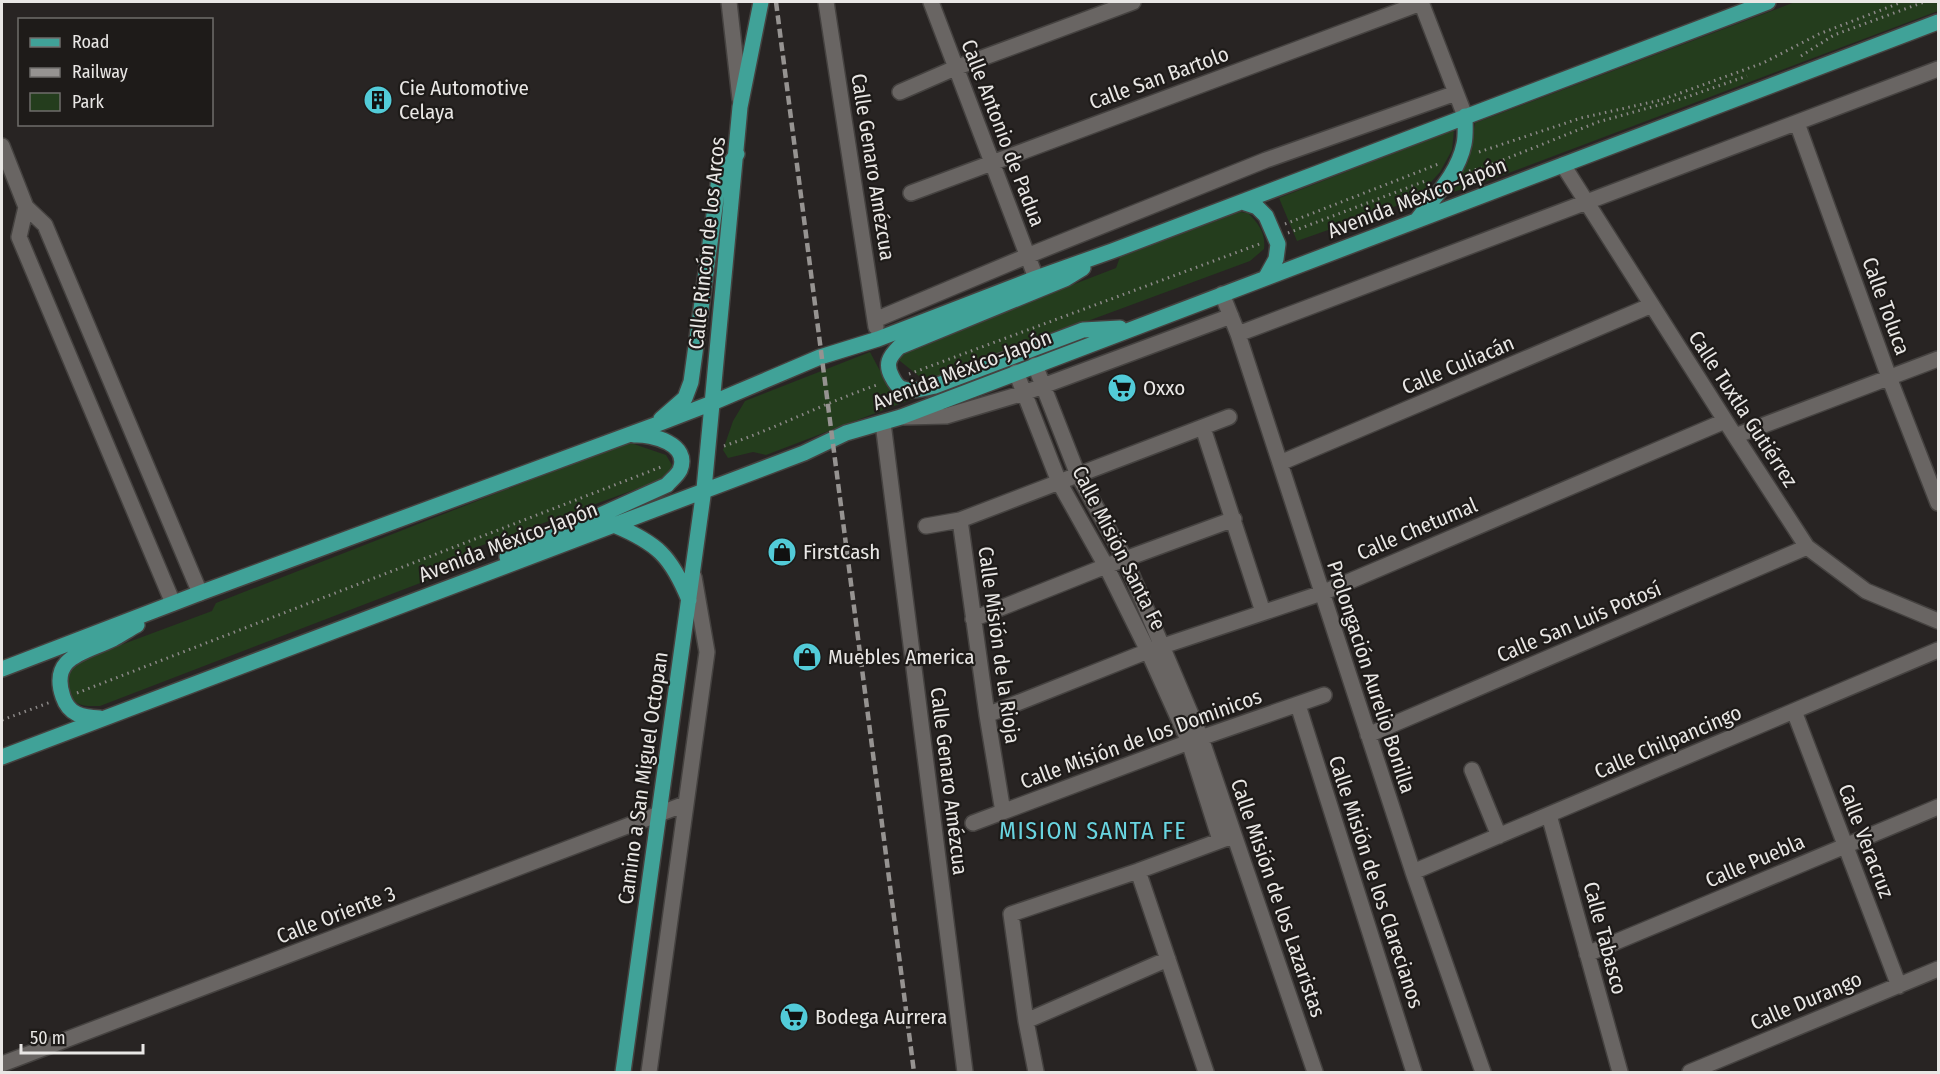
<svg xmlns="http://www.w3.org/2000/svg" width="1940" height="1074" viewBox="0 0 1940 1074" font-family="'Fira Sans Condensed',sans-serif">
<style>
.park{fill:#243d1d}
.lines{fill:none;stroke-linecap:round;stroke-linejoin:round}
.minor-casing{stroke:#454240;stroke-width:18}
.major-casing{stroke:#454240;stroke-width:18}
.path{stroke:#8b8887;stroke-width:3;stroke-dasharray:1.5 4.5;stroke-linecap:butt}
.minor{stroke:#696563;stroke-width:15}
.major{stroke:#40a298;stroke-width:15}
.rail{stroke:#969391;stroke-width:4.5;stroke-dasharray:9 4.5;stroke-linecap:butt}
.labels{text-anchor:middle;stroke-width:4.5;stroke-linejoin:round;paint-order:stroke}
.street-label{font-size:21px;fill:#e9e7e5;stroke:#1e1b19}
.poi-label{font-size:21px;fill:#e9e7e5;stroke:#1e1b19;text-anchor:start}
.quarter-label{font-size:24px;letter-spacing:1.5px;fill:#69d4e0;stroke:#1e1b19}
</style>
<rect width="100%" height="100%" fill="#282423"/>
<path class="park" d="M 1795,2 L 1938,2 L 1938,11 L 1482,183 L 1450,193 L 1468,162 L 1475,123 Z
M 1454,130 L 1452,150 L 1440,172 L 1416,199 L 1297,241 L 1279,198 Z
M 1240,212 L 1248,213 C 1259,224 1266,234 1264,249 L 1250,261 L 928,380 L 920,377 L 900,361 L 900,355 L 913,346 L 1116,268 L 1120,257 Z
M 870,352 L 879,369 L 891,384 L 915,398 L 766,455 L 753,452 L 728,458 L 723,450 L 733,421 L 745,401 Z
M 628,442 L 666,455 L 672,465 L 670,473 L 664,479 L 472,549 L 462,567 L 100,706 C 92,706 83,707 77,703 C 59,689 69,669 83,659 L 212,611 L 216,603 Z"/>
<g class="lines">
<g class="minor-casing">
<path id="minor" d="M 729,2 L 740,99
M 826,2 L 876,327
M 931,2 L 1036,278
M 1421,2 L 1465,116
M 900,92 L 955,68 L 1133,2
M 1797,123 L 1890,380 L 1938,503
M 2,146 L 26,207 L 45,225 L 200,593
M 1563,165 L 1735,436 L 1807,547 L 1866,591 L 1938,621
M 911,193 L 1421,3
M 26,207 L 19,237 L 173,603
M 1222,294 L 1238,334 L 1413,872 L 1483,1072
M 875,320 L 1027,256 L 1266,160 L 1456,93
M 1238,334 L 1938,69
M 1035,365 L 1078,475 L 1125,559 L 1201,738 L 1315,1072
M 1016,372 L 1059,482 L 1106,566 L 1148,651 L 1189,742 L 1220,840
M 904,417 L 946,416 L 1024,393 L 1231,316
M 883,423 L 965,1072
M 1203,428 L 1263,612
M 1735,436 L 1938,359
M 1280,463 L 1652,305
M 960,520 L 987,715 L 1003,812
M 926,526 L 960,520 L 1229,417
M 973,619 L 1106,566 L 1234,519
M 1298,705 L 1414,1072
M 1794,711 L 1899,986
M 987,715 L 1148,651 L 1322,593 L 1725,421
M 1368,735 L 1807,547
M 1472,770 L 1499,836
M 1549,815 L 1620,1072
M 973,823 L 1189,742 L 1324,695
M 1138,871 L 1206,1072
M 1413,872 L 1938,650
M 1587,954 L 1938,807
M 1026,1021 L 1168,959
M 2,1064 L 685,804
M 649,1072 L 707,652 L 694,577
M 1036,1072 L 1026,1021 L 1011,914 L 1138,871 L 1230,837
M 1690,1072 L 1938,969"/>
</g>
<g class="major-casing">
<path id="major" d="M 1242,202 L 1257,207 L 1266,216 L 1278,244 L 1276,259 L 1266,277
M 1417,220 C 1434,197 1458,174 1464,144 C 1466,135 1465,125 1465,116
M 1083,268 L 1065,279 L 899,347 C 889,357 885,364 892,377 C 894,381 897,386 901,388 C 912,393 924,388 935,386 L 1083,330 L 1120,328
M 661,419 L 685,398 L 691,382 L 719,178 L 737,154
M 614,525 C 657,543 671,556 689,600
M 507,557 L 667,485 C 671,480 677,476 680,470 C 691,444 652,434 634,435
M 2,669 L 200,593 L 655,425 L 712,403 L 820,357 L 878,339 L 1036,278 L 1112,251 L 1768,2
M 100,718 C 82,717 69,715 63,697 C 49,656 85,653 113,639 C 121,635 129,629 137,625
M 2,757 L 804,453 L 846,433 L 901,417 L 1938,22
M 623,1072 L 704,489 L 740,107 L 761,2"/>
</g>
<path class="path" d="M 1801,56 L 1834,35 L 1924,2
M 1479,152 L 1581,118 L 1661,100 L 1763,63 L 1819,34 L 1902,2
M 1469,171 L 1483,168 L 1598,122 L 1684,98 L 1747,76
M 1285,224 L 1441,163
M 1288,233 L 1428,180
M 909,374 L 1262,243
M 724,446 C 777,428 826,402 880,384
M 77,693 L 661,467
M 2,720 L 51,702"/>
<use href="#minor" class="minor"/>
<use href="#major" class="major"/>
<path class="rail" d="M 776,2 L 914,1072"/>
</g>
<defs>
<g id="building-disc" transform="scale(1.5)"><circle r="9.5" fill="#52cbd8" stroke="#1e1b19"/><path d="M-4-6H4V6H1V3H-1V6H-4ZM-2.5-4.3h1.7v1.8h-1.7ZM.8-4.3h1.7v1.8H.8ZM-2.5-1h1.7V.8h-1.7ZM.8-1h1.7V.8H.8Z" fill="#111"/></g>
<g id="supermarket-disc" transform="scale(1.5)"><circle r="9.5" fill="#52cbd8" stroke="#1e1b19"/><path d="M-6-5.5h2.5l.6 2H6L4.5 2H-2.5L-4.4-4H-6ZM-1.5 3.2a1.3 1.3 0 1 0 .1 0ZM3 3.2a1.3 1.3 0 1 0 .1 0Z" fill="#111"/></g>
<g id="shop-disc" transform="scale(1.5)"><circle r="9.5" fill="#52cbd8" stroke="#1e1b19"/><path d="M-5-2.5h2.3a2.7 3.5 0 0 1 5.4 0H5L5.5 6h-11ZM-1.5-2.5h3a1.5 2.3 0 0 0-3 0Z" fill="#111"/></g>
</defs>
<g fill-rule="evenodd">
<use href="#building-disc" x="378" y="100"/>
<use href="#supermarket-disc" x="1122" y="388"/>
<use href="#shop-disc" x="782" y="552"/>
<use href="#shop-disc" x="807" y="657"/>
<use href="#supermarket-disc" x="794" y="1017"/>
</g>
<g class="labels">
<g class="street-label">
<text transform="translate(1159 78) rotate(-20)" y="7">Calle San Bartolo</text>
<text transform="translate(1003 133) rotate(69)" y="7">Calle Antonio de Padua</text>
<text transform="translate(873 167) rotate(81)" y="7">Calle Genaro Amézcua</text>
<text transform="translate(1417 198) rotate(-21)" y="7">Avenida México-Japón</text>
<text transform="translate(707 243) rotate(-84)" y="7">Calle Rincón de los Arcos</text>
<text transform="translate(1886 306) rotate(70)" y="7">Calle Toluca</text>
<text transform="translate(1458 365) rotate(-23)" y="7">Calle Culiacán</text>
<text transform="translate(962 370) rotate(-21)" y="7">Avenida México-Japón</text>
<text transform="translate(1743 409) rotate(57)" y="7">Calle Tuxtla Gutiérrez</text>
<text transform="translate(1417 529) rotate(-23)" y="7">Calle Chetumal</text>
<text transform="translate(508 542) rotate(-21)" y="7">Avenida México-Japón</text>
<text transform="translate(1119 548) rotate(63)" y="7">Calle Misión Santa Fe</text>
<text transform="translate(1579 622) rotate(-23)" y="7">Calle San Luis Potosí</text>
<text transform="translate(999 645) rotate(82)" y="7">Calle Misión de la Rioja</text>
<text transform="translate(1371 677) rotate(72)" y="7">Prolongación Aurelio Bonilla</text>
<text transform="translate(1141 739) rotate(-20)" y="7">Calle Misión de los Dominicos</text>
<text transform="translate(1668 742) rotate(-23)" y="7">Calle Chilpancingo</text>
<text transform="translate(643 778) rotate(-82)" y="7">Camino a San Miguel Octopan</text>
<text transform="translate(949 781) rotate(83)" y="7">Calle Genaro Amézcua</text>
<text transform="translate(1866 841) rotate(69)" y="7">Calle Veracruz</text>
<text transform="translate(1755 861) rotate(-23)" y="7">Calle Puebla</text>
<text transform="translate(1376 882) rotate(72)" y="7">Calle Misión de los Clarecianos</text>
<text transform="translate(1278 898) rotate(71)" y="7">Calle Misión de los Lazaristas</text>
<text transform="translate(336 915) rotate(-21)" y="7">Calle Oriente 3</text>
<text transform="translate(1605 938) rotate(75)" y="7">Calle Tabasco</text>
<text transform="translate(1806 1001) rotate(-23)" y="7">Calle Durango</text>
</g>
<g class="poi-label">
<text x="399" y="95">Cie Automotive<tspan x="399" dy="24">Celaya</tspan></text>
<text x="1143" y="395">Oxxo</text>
<text x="803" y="559">FirstCash</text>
<text x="828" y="664">Muebles America</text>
<text x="815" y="1024">Bodega Aurrera</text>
</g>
<g class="quarter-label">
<text x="1093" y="839">MISION SANTA FE</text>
</g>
</g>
<rect width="1940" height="1074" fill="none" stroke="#e9e7e5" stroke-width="6"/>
<rect x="18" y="18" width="195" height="108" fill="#1e1b19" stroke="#6f6d6b" stroke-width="1.5"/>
<rect x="30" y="38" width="30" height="9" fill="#40a298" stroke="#6f6d6b" stroke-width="1.5"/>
<text x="72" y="48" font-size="18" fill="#e9e7e5">Road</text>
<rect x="30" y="68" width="30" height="9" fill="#969391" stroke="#6f6d6b" stroke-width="1.5"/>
<text x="72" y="78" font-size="18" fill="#e9e7e5">Railway</text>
<rect x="30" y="93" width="30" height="18" fill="#243d1d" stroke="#6f6d6b" stroke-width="1.5"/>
<text x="72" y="108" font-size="18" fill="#e9e7e5">Park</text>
<path d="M21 1044v9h122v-9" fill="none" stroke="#e9e7e5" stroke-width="3"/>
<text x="30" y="1044" font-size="18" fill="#e9e7e5" stroke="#1e1b19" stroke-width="4.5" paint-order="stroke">50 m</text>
</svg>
